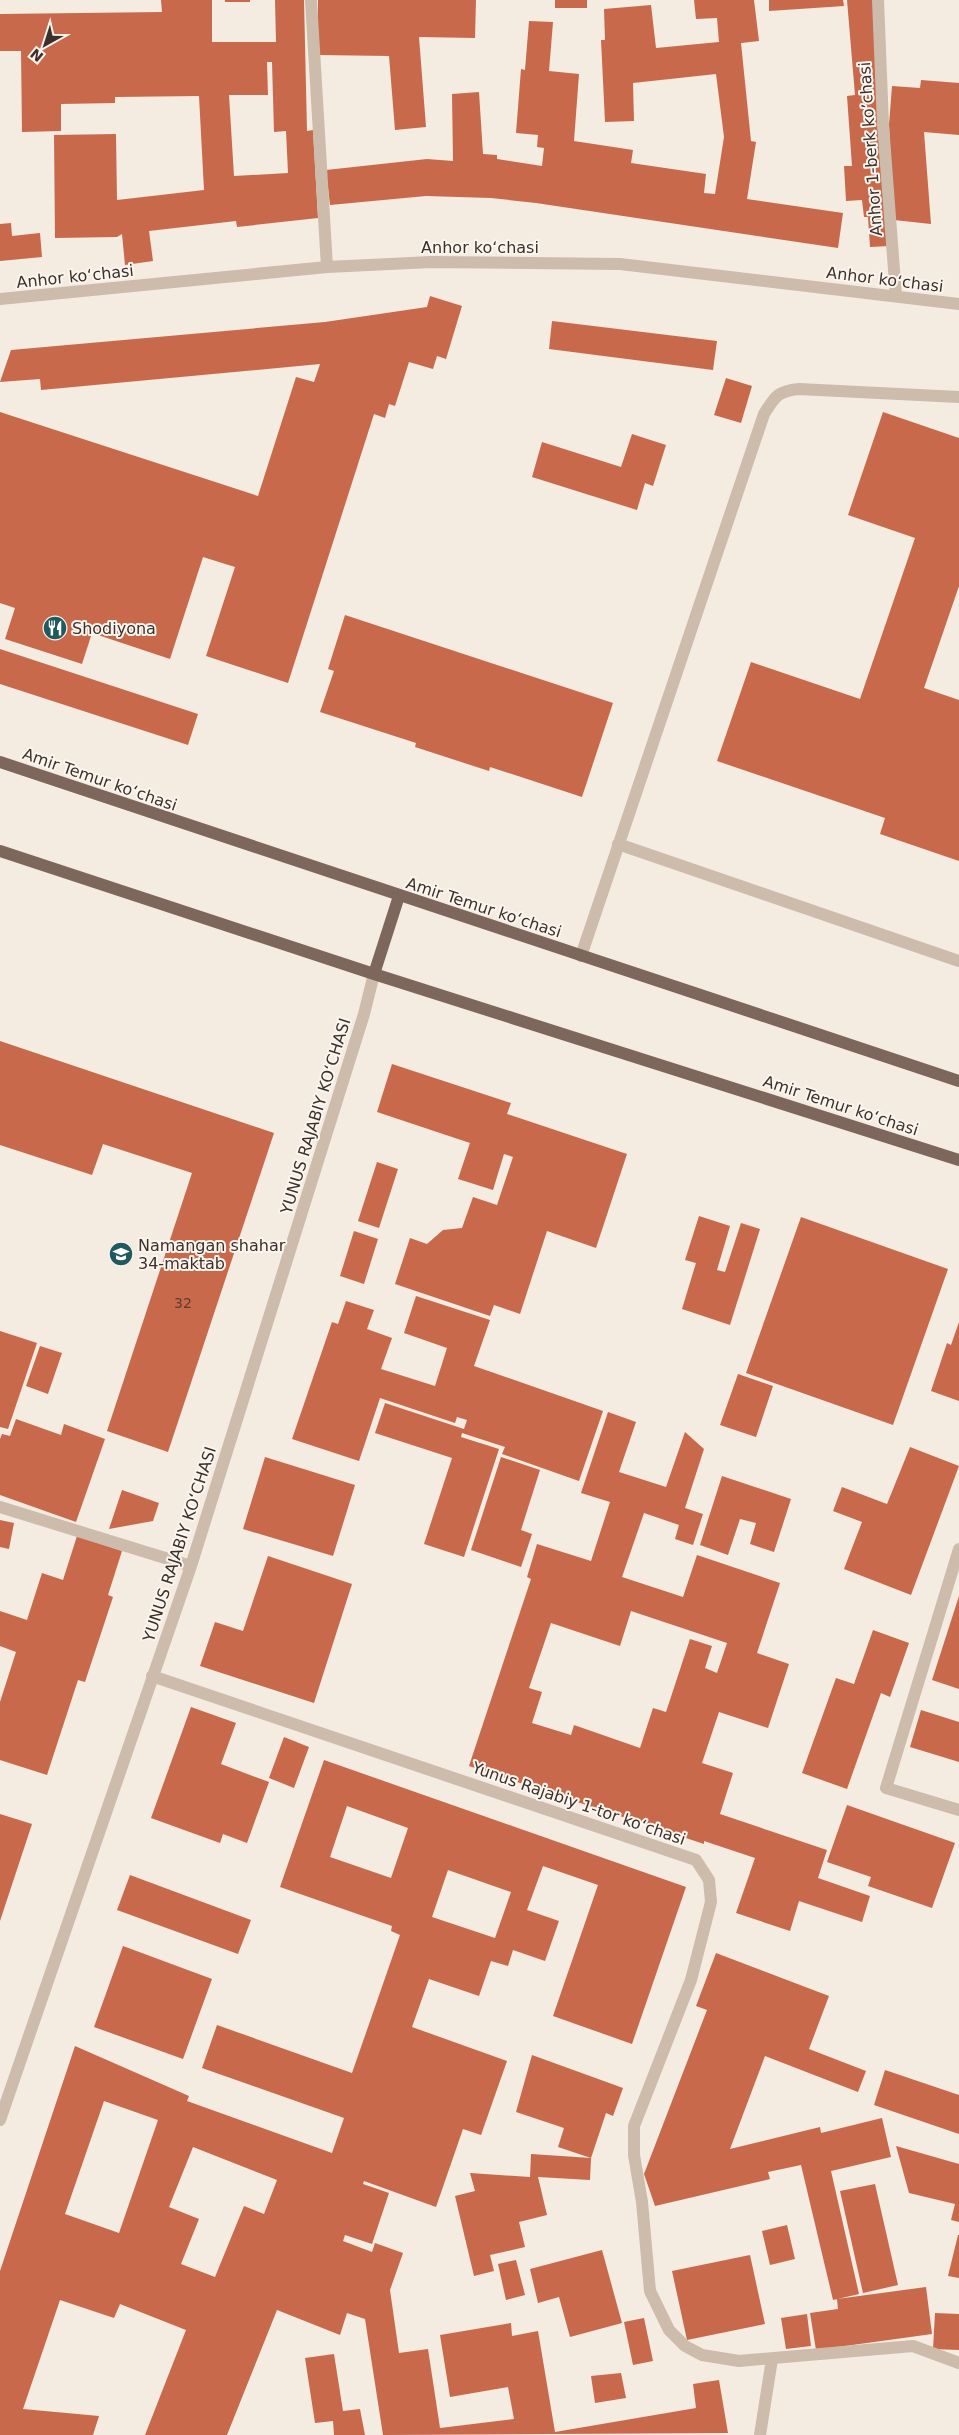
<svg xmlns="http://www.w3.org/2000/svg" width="959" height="2435" viewBox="0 0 959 2435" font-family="'DejaVu Sans',sans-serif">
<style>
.building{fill:#c8694b;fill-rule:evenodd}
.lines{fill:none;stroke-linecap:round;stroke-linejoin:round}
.minor{stroke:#cdbbac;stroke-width:12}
.major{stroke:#7d675c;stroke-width:12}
.labels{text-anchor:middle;stroke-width:4;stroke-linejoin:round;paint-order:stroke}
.number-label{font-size:14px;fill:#5e3e33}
.street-label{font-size:16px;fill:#3b302b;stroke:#fbf5ee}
.poi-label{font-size:16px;fill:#3b302b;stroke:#fbf5ee;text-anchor:start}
</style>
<rect width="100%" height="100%" fill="#f4ebe1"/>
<path class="building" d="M 161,0 L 212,0 L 212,42 L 276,42 L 275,0 L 304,0 L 307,131 L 313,130 L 318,218 L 237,227 L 236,221 L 149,231 L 153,261 L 125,265 L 122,234 L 117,237 L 55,238 L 54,135 L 116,134 L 117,200 L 204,190 L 199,96 L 115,97 L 115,103 L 61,104 L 61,131 L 22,132 L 21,51 L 0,51 L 0,14 L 162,12 ZM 267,62 L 272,62 L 274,132 L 286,131 L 288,173 L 234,176 L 229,95 L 268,95 Z
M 225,0 L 250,0 L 250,2 L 225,2 Z
M 318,0 L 476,0 L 475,38 L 419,37 L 426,127 L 395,130 L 389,56 L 318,55 Z
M 555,0 L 587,0 L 587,8 L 555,8 Z
M 694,0 L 754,0 L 759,41 L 741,43 L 751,141 L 756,142 L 747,199 L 843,213 L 838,248 L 536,203 L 491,198 L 426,196 L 330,205 L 326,170 L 427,159 L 453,161 L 452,94 L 479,92 L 483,154 L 497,155 L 497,159 L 542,166 L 544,148 L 537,147 L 538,135 L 516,133 L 521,69 L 525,70 L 529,21 L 553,22 L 549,71 L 579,74 L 574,141 L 633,150 L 631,163 L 706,174 L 704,193 L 715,194 L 724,137 L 716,74 L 633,83 L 634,121 L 605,122 L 601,40 L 605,40 L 604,9 L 651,5 L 656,48 L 719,42 L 717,18 L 696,19 Z
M 769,0 L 843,0 L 844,6 L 769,11 Z
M 847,0 L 873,0 L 889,246 L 870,247 L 868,217 L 864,217 L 862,200 L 846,201 L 844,166 L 852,166 L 847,96 L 855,95 Z
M 921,80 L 959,83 L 959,135 L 924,132 L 931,224 L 894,220 L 889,125 L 892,86 L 920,88 Z
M 11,223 L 12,236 L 40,233 L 42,257 L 0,261 L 0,224 Z
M 430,296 L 462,306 L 446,359 L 437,356 L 433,369 L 409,362 L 395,406 L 389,404 L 385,418 L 374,414 L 288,683 L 206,656 L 235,567 L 203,557 L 170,659 L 92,633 L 82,664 L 5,639 L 15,608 L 0,603 L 0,412 L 258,496 L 296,377 L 314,382 L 320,364 L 41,390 L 40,379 L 0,382 L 11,350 L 325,322 L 427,307 Z
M 552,321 L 717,341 L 713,370 L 549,349 Z
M 726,378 L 752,386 L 741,423 L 714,415 Z
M 883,412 L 959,438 L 959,586 L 924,688 L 959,700 L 959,861 L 880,834 L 885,818 L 717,761 L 751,662 L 860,699 L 915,538 L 848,515 Z
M 632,434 L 666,445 L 653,486 L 645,483 L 637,510 L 532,477 L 542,442 L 621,467 Z
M 345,615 L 613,703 L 582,797 L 490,767 L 489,771 L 415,747 L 416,743 L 320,712 L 334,671 L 328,669 Z
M 0,649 L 198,714 L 188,745 L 0,684 Z
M 0,1041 L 274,1133 L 168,1452 L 107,1431 L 192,1173 L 103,1144 L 92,1175 L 0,1145 Z
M 392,1064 L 511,1103 L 507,1114 L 627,1154 L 596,1248 L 547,1231 L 520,1314 L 494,1305 L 490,1316 L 395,1284 L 410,1238 L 427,1244 L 443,1230 L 462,1228 L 473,1197 L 497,1205 L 513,1157 L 504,1154 L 493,1190 L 458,1179 L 470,1143 L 377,1112 Z
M 377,1162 L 398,1169 L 379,1228 L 358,1221 Z
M 699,1216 L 730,1226 L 717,1270 L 725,1272 L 741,1223 L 760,1229 L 730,1325 L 682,1309 L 696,1263 L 685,1260 Z
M 801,1217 L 948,1269 L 893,1425 L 746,1373 Z
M 354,1231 L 378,1239 L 364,1284 L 340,1276 Z
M 416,1296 L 490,1320 L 474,1366 L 603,1411 L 579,1481 L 502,1454 L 505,1447 L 462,1433 L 461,1437 L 499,1449 L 464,1557 L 424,1544 L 452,1458 L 375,1433 L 385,1403 L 464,1429 L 467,1420 L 457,1417 L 455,1423 L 380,1398 L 359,1461 L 292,1439 L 332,1322 L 338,1324 L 346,1301 L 374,1310 L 367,1329 L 392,1338 L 381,1369 L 435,1386 L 447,1348 L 404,1333 Z
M 959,1322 L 959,1401 L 931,1391 L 947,1343 L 951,1345 Z
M 0,1331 L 37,1343 L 8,1429 L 0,1427 Z
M 40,1346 L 62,1353 L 48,1394 L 26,1386 Z
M 738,1374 L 773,1386 L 756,1437 L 720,1425 Z
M 608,1412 L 636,1422 L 619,1472 L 666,1487 L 685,1432 L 704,1449 L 685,1508 L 703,1514 L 693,1545 L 675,1539 L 679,1525 L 644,1513 L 622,1577 L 683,1597 L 697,1555 L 780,1583 L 757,1653 L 789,1664 L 768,1728 L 719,1712 L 702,1763 L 733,1773 L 720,1814 L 827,1850 L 818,1878 L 870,1896 L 862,1922 L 799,1901 L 790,1931 L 736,1913 L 755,1858 L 704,1841 L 704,1844 L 469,1766 L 531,1579 L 527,1577 L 537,1544 L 591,1561 L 610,1502 L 581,1493 ZM 631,1611 L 727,1643 L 717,1673 L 705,1668 L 712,1646 L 690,1639 L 666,1712 L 653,1708 L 640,1748 L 574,1725 L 571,1735 L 532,1723 L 542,1692 L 529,1688 L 551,1623 L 620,1646 Z
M 16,1419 L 61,1435 L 64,1424 L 105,1439 L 76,1522 L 0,1495 L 0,1439 L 2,1434 L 10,1436 Z
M 910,1447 L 959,1466 L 911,1595 L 844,1569 L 862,1522 L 833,1511 L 842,1487 L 887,1504 Z
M 265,1457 L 355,1485 L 333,1556 L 243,1529 Z
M 501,1457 L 540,1470 L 521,1530 L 532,1534 L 521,1567 L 471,1550 Z
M 722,1476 L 791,1499 L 774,1552 L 750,1544 L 756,1523 L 740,1519 L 728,1555 L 700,1545 Z
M 122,1490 L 159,1503 L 153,1521 L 109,1529 Z
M 0,1520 L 14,1523 L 9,1549 L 0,1547 Z
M 77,1536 L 122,1551 L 108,1595 L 113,1597 L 85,1682 L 78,1680 L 47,1775 L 0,1760 L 0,1702 L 16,1652 L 0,1646 L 0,1611 L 27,1620 L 42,1573 L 63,1580 Z
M 268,1556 L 352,1584 L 314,1703 L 200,1666 L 215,1622 L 243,1631 Z
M 959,1596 L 959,1689 L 932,1680 Z
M 873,1630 L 909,1643 L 890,1697 L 881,1693 L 847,1789 L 802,1773 L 836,1678 L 854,1684 Z
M 191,1707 L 236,1723 L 221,1764 L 269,1782 L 247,1843 L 223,1834 L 220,1843 L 151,1818 Z
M 921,1710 L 959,1722 L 959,1762 L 910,1747 Z
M 284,1737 L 309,1747 L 294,1788 L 269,1778 Z
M 324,1760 L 686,1887 L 632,2044 L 553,2016 L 598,1885 L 543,1866 L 527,1910 L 559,1921 L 545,1961 L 513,1950 L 508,1966 L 491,1961 L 479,1996 L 429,1979 L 412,2027 L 507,2061 L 481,2135 L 463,2129 L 436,2207 L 364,2181 L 363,2184 L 389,2193 L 372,2244 L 345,2235 L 343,2241 L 372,2252 L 375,2243 L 403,2253 L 390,2290 L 399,2353 L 428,2349 L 440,2428 L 514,2419 L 508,2387 L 450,2397 L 440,2335 L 511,2323 L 512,2336 L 538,2331 L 555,2432 L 696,2408 L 693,2384 L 719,2380 L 728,2433 L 383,2435 L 365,2319 L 347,2313 L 340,2335 L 277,2310 L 227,2435 L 145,2435 L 186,2330 L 120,2304 L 114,2318 L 60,2300 L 23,2409 L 99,2416 L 93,2435 L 0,2435 L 0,2271 L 75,2046 L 189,2096 L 187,2101 L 332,2153 L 344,2118 L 202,2068 L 217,2025 L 352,2073 L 400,1935 L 391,1931 L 392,1926 L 280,1887 ZM 347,1806 L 408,1828 L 391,1878 L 330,1857 ZM 448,1870 L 511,1892 L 495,1938 L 432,1917 ZM 104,2101 L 158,2120 L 119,2233 L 65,2214 ZM 193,2147 L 277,2180 L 264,2214 L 244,2206 L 215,2277 L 181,2264 L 199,2219 L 169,2207 Z
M 847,1805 L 955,1843 L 932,1908 L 868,1886 L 871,1877 L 827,1862 Z
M 0,1814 L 32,1824 L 0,1921 Z
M 130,1875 L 251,1920 L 238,1954 L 117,1910 Z
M 123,1946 L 212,1979 L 183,2059 L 94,2027 Z
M 716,1953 L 829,1996 L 809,2049 L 866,2071 L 858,2092 L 765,2056 L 730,2149 L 820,2127 L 821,2133 L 882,2118 L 891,2157 L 831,2171 L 859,2294 L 833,2300 L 801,2165 L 768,2172 L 770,2179 L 655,2206 L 644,2174 L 707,2010 L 696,2006 Z
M 532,2055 L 623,2088 L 613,2116 L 606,2113 L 591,2158 L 558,2147 L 564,2128 L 516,2112 Z
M 885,2070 L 959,2095 L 959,2134 L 874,2105 Z
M 896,2146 L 959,2164 L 959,2222 L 951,2220 L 955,2204 L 909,2193 Z
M 531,2154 L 591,2158 L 590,2180 L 538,2177 L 547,2215 L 519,2222 L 525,2247 L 490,2255 L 494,2271 L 474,2276 L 455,2196 L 475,2191 L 470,2173 L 530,2177 Z
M 875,2184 L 898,2285 L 863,2293 L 840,2191 Z
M 787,2225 L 795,2259 L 770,2265 L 762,2231 Z
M 958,2235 L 959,2235 L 959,2278 L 948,2276 Z
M 602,2250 L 622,2323 L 570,2337 L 559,2297 L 538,2303 L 530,2269 Z
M 750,2255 L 765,2324 L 687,2340 L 672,2271 Z
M 516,2260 L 525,2295 L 506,2300 L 498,2264 Z
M 926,2287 L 932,2334 L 816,2350 L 810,2313 L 838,2309 L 837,2299 Z
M 935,2313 L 959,2314 L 959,2350 L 933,2349 Z
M 807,2314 L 811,2346 L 786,2349 L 781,2318 Z
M 644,2318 L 653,2361 L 633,2365 L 624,2322 Z
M 334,2354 L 343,2411 L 360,2409 L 365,2435 L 334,2435 L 333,2421 L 315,2423 L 305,2358 Z
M 621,2373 L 626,2398 L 595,2403 L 591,2376 Z"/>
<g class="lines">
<path class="minor" d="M 311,0 L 327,267
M 878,0 L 883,125 L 896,296
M 0,299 L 327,267 L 431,262 L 620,264 L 959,304
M 618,844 L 959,961
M 581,956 L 764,414 C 775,396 778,391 799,389 L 959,397
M 0,1507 L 191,1566
M 959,1549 L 886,1788 L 959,1810
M 152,1676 L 696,1860 L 709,1880 L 711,1902 L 691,1980 L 634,2126 L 634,2155 L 642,2202 L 650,2291 L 669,2330 L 685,2346 L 702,2355 L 739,2361 L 913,2346 L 959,2363
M 0,2120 L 191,1566 L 364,1014 L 374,974
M 760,2435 L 772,2359"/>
<path class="major" d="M 0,762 L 959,1081
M 0,851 L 374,974 L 959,1160
M 374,974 L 399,896"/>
</g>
<defs>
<g id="restaurant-disc" transform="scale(1.25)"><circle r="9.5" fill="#1f5a5e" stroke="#fbf5ee"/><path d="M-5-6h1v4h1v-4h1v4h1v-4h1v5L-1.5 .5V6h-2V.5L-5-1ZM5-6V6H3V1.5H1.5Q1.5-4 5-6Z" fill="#fff"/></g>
<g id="school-disc" transform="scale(1.25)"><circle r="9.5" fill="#1f5a5e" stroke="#fbf5ee"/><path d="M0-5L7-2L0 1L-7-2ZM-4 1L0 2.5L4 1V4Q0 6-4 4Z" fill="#fff"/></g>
</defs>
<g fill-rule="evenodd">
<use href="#restaurant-disc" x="55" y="628"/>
<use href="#school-disc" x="121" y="1254"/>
</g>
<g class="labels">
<g class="number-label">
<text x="183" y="1308">32</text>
</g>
<g class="street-label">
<text transform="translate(870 149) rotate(-94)" y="6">Anhor 1-berk koʼchasi</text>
<text x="480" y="253">Anhor koʻchasi</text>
<text transform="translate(75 276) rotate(-6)" y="6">Anhor koʻchasi</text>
<text transform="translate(885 279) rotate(7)" y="6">Anhor koʻchasi</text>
<text transform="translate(100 779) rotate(19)" y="6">Amir Temur koʻchasi</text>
<text transform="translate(484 907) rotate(18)" y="6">Amir Temur koʻchasi</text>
<text transform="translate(841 1105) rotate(18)" y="6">Amir Temur koʻchasi</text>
<text transform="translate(315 1116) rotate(-73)" y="6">YUNUS RAJABIY KO‘CHASI</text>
<text transform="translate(179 1544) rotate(-72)" y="6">YUNUS RAJABIY KO‘CHASI</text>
<text transform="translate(579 1803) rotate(19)" y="6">Yunus Rajabiy 1-tor koʻchasi</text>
</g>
<g class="poi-label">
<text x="72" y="634">Shodiyona</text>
<text x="138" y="1251">Namangan shahar<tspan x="138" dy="18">34-maktab</tspan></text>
</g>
</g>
<g transform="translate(45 45) rotate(219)" stroke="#fbf5ee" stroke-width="4" paint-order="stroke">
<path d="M0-4L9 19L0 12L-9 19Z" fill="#3b302b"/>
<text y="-8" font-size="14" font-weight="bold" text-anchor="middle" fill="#3b302b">N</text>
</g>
</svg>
